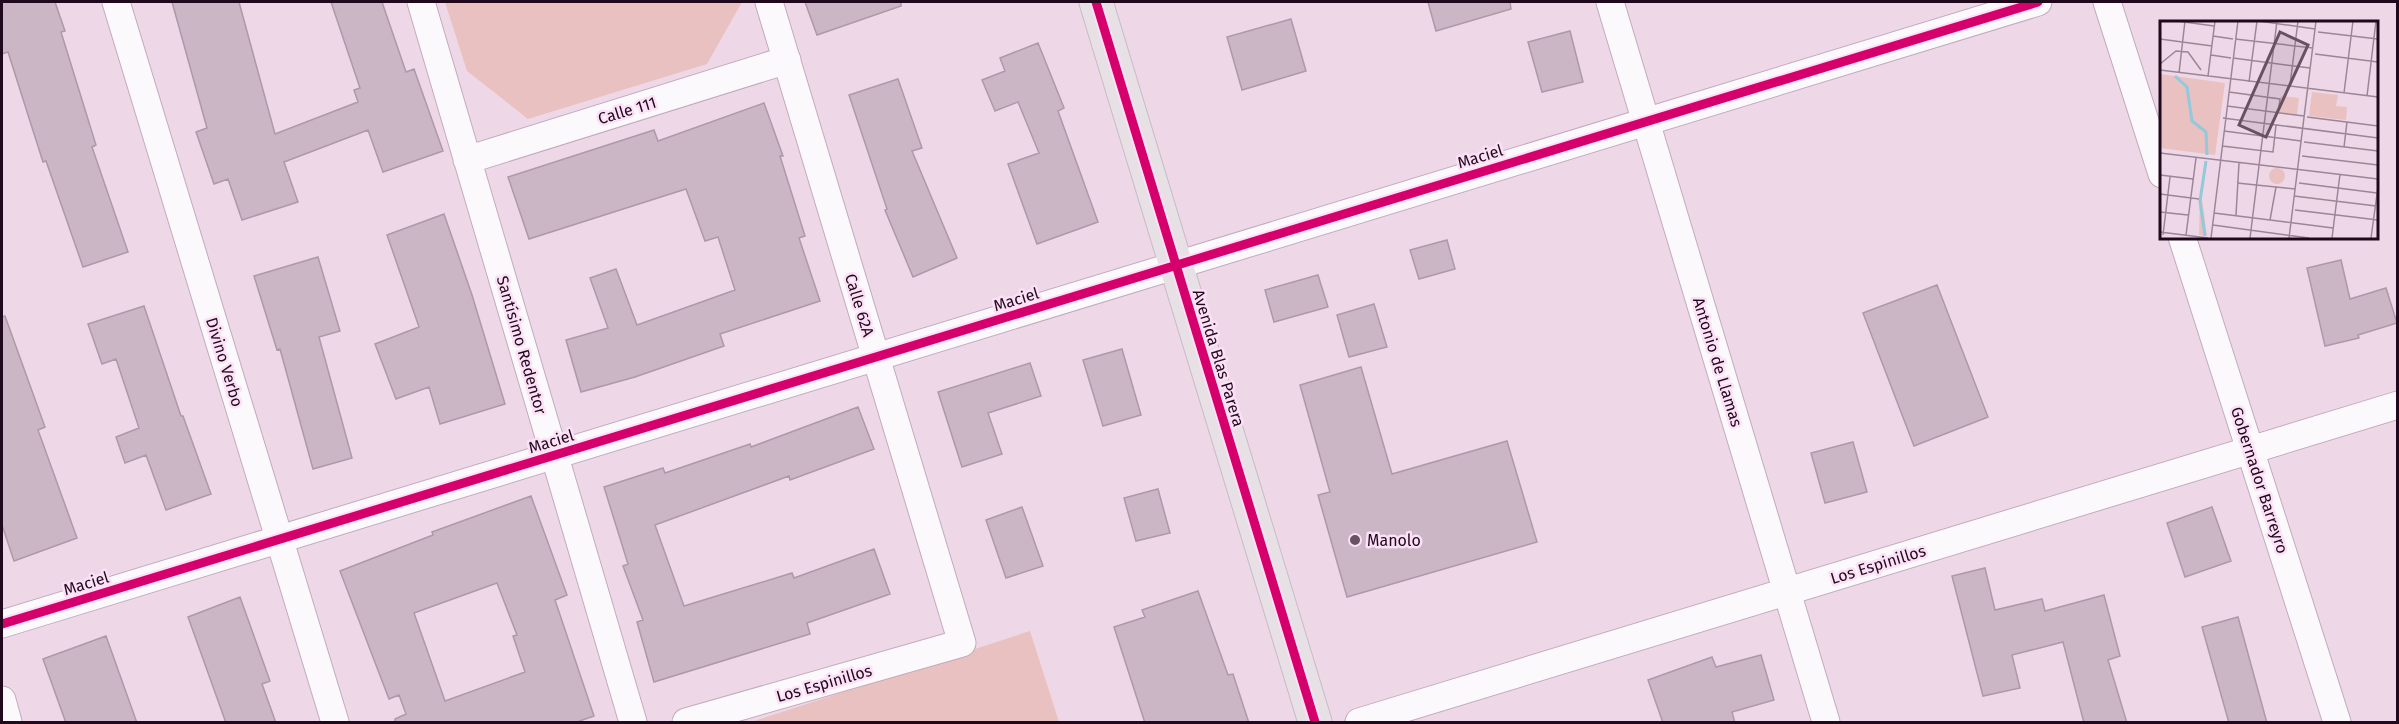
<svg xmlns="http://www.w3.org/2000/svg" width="2399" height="724" viewBox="0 0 2399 724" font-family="'Fira Sans',sans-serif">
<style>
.green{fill:#e8c1c0}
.building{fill:#cab6c5;stroke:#ae98a9;stroke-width:1.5;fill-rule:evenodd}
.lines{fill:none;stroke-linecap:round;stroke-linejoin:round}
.street-casing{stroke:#c2abbd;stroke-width:29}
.primary-casing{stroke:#c8bbc5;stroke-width:35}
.street{stroke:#fcf9fc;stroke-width:27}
.primary{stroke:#e7e0e5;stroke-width:33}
.cycleway-casing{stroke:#fce0f5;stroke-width:13}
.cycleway{stroke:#d6006c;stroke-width:9}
.poi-dot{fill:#695164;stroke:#fce0f5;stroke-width:2}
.labels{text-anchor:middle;stroke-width:5;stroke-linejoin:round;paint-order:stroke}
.street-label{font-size:16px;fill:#21091d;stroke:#fce0f5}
.poi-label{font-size:16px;fill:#21091d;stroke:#fce0f5;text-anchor:start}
.inset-river{fill:none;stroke:#94c8db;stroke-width:3}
.inset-road{fill:none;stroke:#9c8597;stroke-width:1.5}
.view{fill:#695164;fill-opacity:0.15;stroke:#695164;stroke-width:3}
.inset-edge{fill:none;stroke:#21091d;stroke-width:3}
</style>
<rect width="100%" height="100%" fill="#eed8e8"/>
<path class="green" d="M 445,2 L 742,2 L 707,64 L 528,119 L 467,71 Z
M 1030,631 L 1059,722 L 751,722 Z"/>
<path class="building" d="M 2,2 L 55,2 L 65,31 L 61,32 L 96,145 L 92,147 L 128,252 L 83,267 L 46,161 L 43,162 L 8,52 L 2,54 Z
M 172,2 L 239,2 L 275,134 L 358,102 L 354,90 L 360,88 L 331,2 L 382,2 L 406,72 L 414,69 L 443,151 L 383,172 L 368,130 L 284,162 L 298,202 L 242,220 L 228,179 L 214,184 L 196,132 L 207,128 Z
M 805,2 L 901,2 L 901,6 L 817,35 Z
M 1428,2 L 1510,2 L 1511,9 L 1436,31 Z
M 1291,19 L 1306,71 L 1242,90 L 1227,37 Z
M 1570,31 L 1583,82 L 1542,92 L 1528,42 Z
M 1038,43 L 1064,108 L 1058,111 L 1098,222 L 1037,244 L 1008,164 L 1039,153 L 1018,102 L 995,111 L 982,80 L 1005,71 L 1000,58 Z
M 898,79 L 922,148 L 912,151 L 957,258 L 913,277 L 885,210 L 887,209 L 849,95 Z
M 764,103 L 783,156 L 780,156 L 805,236 L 799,238 L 820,301 L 720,334 L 724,346 L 635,377 L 581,392 L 566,340 L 608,328 L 590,278 L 616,269 L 637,325 L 735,290 L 718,237 L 705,241 L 686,189 L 529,239 L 508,177 L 654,130 L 658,141 Z
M 444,214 L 472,295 L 505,404 L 440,424 L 429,387 L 396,399 L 375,344 L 419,327 L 387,235 Z
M 1447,240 L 1455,269 L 1419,279 L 1410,250 Z
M 318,257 L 340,331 L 319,337 L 352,458 L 313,469 L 280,349 L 277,350 L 254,276 Z
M 2341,260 L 2350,299 L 2386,288 L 2397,323 L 2358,335 L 2359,338 L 2325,346 L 2307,268 Z
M 1318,275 L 1328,307 L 1274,322 L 1265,290 Z
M 1937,285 L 1988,417 L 1914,446 L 1863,313 Z
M 1374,304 L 1387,347 L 1349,357 L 1337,315 Z
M 144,306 L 181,416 L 183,416 L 211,494 L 166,510 L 146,455 L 125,463 L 116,437 L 139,428 L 116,359 L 102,364 L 88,324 Z
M 5,316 L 45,427 L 38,430 L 77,538 L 14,561 L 2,525 L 2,317 Z
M 1122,349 L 1141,415 L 1103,426 L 1083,360 Z
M 1030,363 L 1041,396 L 988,413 L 1002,454 L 962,467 L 938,392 Z
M 1361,367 L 1392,474 L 1507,441 L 1537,542 L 1347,597 L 1318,495 L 1330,492 L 1300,385 Z
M 858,407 L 874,449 L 790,480 L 789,476 L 655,525 L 684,606 L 792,573 L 794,578 L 874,549 L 890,594 L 807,623 L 810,634 L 654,682 L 637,622 L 643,620 L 623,566 L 628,564 L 604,487 L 663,468 L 665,473 L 750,444 L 751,447 Z
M 1853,442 L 1867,492 L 1825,503 L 1811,453 Z
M 1158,489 L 1170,533 L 1136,541 L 1124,498 Z
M 531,496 L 567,595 L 555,600 L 594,716 L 574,723 L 395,723 L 395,719 L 406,714 L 399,695 L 389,699 L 340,571 L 433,535 L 432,532 ZM 497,583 L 517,635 L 513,636 L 525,672 L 445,701 L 414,613 Z
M 1022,507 L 1043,566 L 1006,578 L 986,520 Z
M 2212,507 L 2231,561 L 2185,577 L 2167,523 Z
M 1985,568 L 1995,610 L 2042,599 L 2045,611 L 2104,595 L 2120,656 L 2108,660 L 2127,723 L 2084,723 L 2063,642 L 2012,655 L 2020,688 L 1983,696 L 1952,576 Z
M 1198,591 L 1228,675 L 1233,674 L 1249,723 L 1145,723 L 1114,627 L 1145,617 L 1142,610 Z
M 240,597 L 270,681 L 262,684 L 276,723 L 226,723 L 188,617 Z
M 2238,617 L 2267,723 L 2229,723 L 2202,627 Z
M 106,636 L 137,723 L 66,723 L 43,659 Z
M 1761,655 L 1774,700 L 1732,712 L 1735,723 L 1663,723 L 1648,680 L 1712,657 L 1716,667 Z"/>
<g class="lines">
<g class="street-casing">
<path id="street" d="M 116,2 L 335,722
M 421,2 L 633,722
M 1610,2 L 1826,722
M 2107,2 L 2162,174
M 467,160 L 787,60
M 2182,237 L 2337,722
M 2,624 L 2038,2
M 2,700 L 8,722
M 686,722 L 962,643 L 769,2
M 1359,722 L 2398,405"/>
</g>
<g class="primary-casing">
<path id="primary" d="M 1096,2 L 1315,722"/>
</g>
<use href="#street" class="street"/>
<use href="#primary" class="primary"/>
<g class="cycleway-casing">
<path id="cycleway" d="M 1096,2 L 1315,722
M 2,624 L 2038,2"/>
</g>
<use href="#cycleway" class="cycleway"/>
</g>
<circle class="poi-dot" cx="1355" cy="540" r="6"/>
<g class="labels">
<g class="street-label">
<text transform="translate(627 110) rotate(-17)" y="6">Calle 111</text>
<text transform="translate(1480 156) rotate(-17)" y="6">Maciel</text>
<text transform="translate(1016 299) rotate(-17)" y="6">Maciel</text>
<text transform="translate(860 305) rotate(73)" y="6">Calle 62A</text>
<text transform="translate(522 345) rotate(74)" y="6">Santísimo Redentor</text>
<text transform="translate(1219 358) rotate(73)" y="6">Avenida Blas Parera</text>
<text transform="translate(225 362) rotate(73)" y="6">Divino Verbo</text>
<text transform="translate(1718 362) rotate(73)" y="6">Antonio de Llamas</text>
<text transform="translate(551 441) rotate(-17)" y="6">Maciel</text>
<text transform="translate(2260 480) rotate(72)" y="6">Gobernador Barreyro</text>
<text transform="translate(1878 564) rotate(-17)" y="6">Los Espinillos</text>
<text transform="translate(86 583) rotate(-17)" y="6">Maciel</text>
<text transform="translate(824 683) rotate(-16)" y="6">Los Espinillos</text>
</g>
<g class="poi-label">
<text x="1367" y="546">Manolo</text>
</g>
</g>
<g transform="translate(2160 21)">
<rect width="218" height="218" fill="#eed8e8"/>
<path d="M 0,53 L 65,62 L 55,134 L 0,127 ZM 152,71 L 178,74 L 176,85 L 187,86 L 186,99 L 149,95 ZM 121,75 L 139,77 L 137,94 L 119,91 ZM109 155a8 8 0 1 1 16 0a8 8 0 1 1-16 0ZM 40,178 L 42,178 L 47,215 L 39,214 Z" fill="#e8c1c0"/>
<path class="inset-river" d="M 15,55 L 27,66 L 32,100 L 46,111 L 47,134M 45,215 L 40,180 L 46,140"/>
<path class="inset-road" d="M 17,0 L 54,5M 99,0 L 155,8M 158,11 L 218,18M 53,15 L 73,18M 0,18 L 52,25M 75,18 L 153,27M 155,33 L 218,41M 51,34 L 71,37M 73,37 L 150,47M 0,43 L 16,30 L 28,31 L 41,49M 0,49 L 218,76M 19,52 L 25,0M 48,55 L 55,0M 89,61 L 97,0M 130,64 L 138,0M 69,71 L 120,78 L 118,92M 184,72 L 193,0M 207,75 L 216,0M 67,85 L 144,95M 147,96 L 218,105M 63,97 L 218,117M 64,110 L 141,120M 144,121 L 218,130M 62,125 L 113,131 L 116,104M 184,126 L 187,101M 0,132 L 218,158M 142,135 L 218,144M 0,154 L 33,158M 77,162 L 135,168M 139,162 L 217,172M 0,173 L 39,178M 134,175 L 216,185M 135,189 L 218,199M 0,191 L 28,194M 54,192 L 173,207M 76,194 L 79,142M 110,199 L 116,166M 53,204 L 149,217M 0,211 L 48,217M 3,214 L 10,156M 26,214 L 36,137M 51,217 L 78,0M 90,217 L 117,0M 129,217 L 156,0M 172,217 L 180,153M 211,217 L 218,166"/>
<path class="view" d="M 120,11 L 148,24 L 106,116 L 79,104 Z"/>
<rect width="218" height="218" class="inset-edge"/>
</g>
<rect width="2399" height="724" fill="none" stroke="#21091d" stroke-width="6"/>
</svg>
